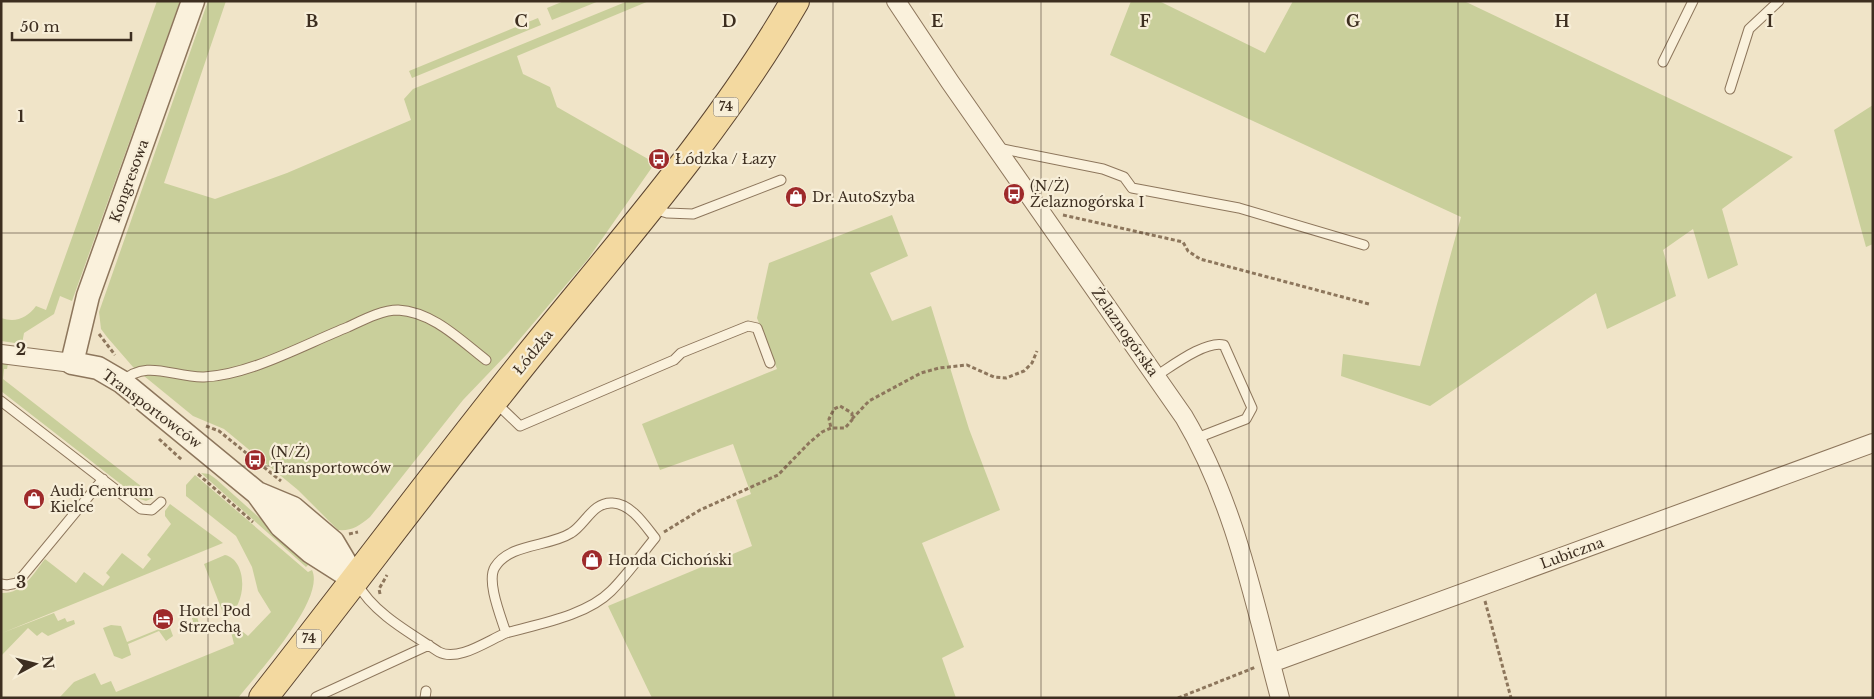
<svg xmlns="http://www.w3.org/2000/svg" width="1874" height="699" viewBox="0 0 1874 699" font-family="'Libre Baskerville',serif">
<style>
.green{fill:#c9cf9b}
.lines{fill:none;stroke-linecap:round;stroke-linejoin:round}
.service-casing{stroke:#8d765c;stroke-width:11}
.minor-casing{stroke:#8d765c;stroke-width:20}
.tertiary-casing{stroke:#8d765c;stroke-width:25}
.primary-casing{stroke:#5b4430;stroke-width:30}
.path{stroke:#8d765c;stroke-width:3;stroke-dasharray:4 2.5;stroke-linecap:butt}
.service{stroke:#faf1dc;stroke-width:9}
.minor{stroke:#faf1dc;stroke-width:18}
.tertiary{stroke:#faf1dc;stroke-width:22}
.primary{stroke:#f3d9a0;stroke-width:28}
.grid{fill:none;stroke:#3d2e20;stroke-width:1;stroke-opacity:0.55}
.labels{text-anchor:middle;stroke-width:4.5;stroke-linejoin:round;paint-order:stroke}
.shield{fill:#f7eed8;stroke:#756857;stroke-width:1}
.shield-label{font-size:12px;font-weight:bold;fill:#3d2e20}
.poi-label{font-size:14px;fill:#3d2e20;stroke:#f7eed8;text-anchor:start}
.street-label{font-size:14px;fill:#3d2e20;stroke:#f7eed8}
.grid-label{font-size:16px;text-anchor:middle;font-weight:bold;fill:#3d2e20;stroke:#f7eed8;stroke-width:4.5;stroke-linejoin:round;paint-order:stroke}
</style>
<rect width="100%" height="100%" fill="#f0e4c8"/>
<path class="green" d="M 157,1 L 180,1 L 72,301 L 60,296 L 54,314 L 24,333 L 22,344 L 1,341 L 1,318 C 16,323 27,318 36,306 L 46,310 Z
M 208,1 L 226,1 L 164,183 L 215,199 L 287,173 L 411,120 L 404,99 L 413,89 L 628,1 L 649,1 L 517,56 L 523,74 L 550,87 L 557,107 L 655,163 L 588,259 L 508,353 L 463,400 L 370,517 C 359,526 352,531 338,530 L 298,490 L 224,429 L 193,416 L 133,367 L 107,337 L 101,329 L 99,312 Z
M 564,1 L 599,1 L 552,20 L 547,8 Z
M 1131,1 L 1159,1 L 1265,53 L 1293,1 L 1464,1 L 1793,157 L 1722,209 L 1738,265 L 1708,279 L 1693,229 L 1663,250 L 1676,296 L 1607,329 L 1596,293 L 1430,406 L 1341,376 L 1343,354 L 1420,366 L 1461,217 L 1110,55 Z
M 538,18 L 541,25 L 412,78 L 409,71 Z
M 1873,105 L 1873,244 L 1866,247 L 1834,130 Z
M 892,215 L 908,256 L 870,273 L 892,321 L 931,306 L 969,429 L 1000,510 L 922,543 L 964,647 L 942,658 L 956,698 L 652,698 L 608,606 L 752,546 L 736,500 L 751,494 L 733,444 L 660,470 L 642,424 L 777,369 L 757,318 L 769,263 Z
M 1,363 L 8,364 L 7,369 L 4,369 L 3,379 L 155,497 L 146,501 L 140,499 L 1,391 Z
M 201,473 L 209,474 L 216,479 L 310,563 L 306,567 Z
M 195,475 L 308,572 L 312,570 C 326,599 257,674 238,698 L 59,698 L 74,682 L 95,673 L 101,685 L 111,681 L 116,692 L 234,644 L 231,632 L 238,628 L 248,636 L 271,612 L 258,591 L 252,567 L 236,536 L 186,496 L 186,485 Z
M 170,504 L 223,543 L 2,633 L 54,613 L 58,621 L 65,618 L 67,622 L 74,620 L 75,624 L 48,636 L 42,632 L 37,636 L 28,628 L 1,656 L 1,593 C 23,594 33,574 45,559 L 76,583 L 84,572 L 103,586 L 110,577 L 106,573 L 122,553 L 143,569 L 151,559 L 147,555 L 171,524 L 165,516 L 165,511 Z
M 225,555 C 248,560 248,606 225,618 L 204,564 Z
M 212,607 L 214,610 L 197,617 L 200,627 L 191,629 L 189,623 L 193,621 L 191,616 Z
M 111,625 L 121,626 L 127,642 L 169,625 L 173,636 L 166,641 L 159,631 L 128,644 L 131,655 L 122,659 L 114,656 L 103,628 Z"/>
<g class="lines">
<g class="service-casing">
<path id="service" d="M 1663,62 L 1693,1
M 1730,89 L 1749,29 L 1779,1
M 998,148 L 1103,169 L 1124,177 L 1132,188 L 1239,208 L 1364,245
M 654,209 L 667,213 L 693,214 L 781,180
M 1156,376 C 1172,366 1206,340 1224,345 L 1252,408 L 1246,419 L 1197,438
M 122,382 C 146,358 174,378 204,377 C 250,375 305,344 348,327 C 363,320 382,310 398,310 C 433,312 460,340 486,360
M 1,401 L 141,509 L 152,510 L 161,502
M 495,402 L 520,426 L 674,360 L 681,353 L 748,326 L 757,328 L 770,363
M 357,583 C 373,613 410,633 439,652 C 458,662 487,641 506,633 C 501,617 486,581 495,567 C 510,543 549,547 571,533 C 585,525 593,501 613,503 C 631,504 644,524 655,538 C 641,555 627,575 611,591 C 586,616 538,624 506,633
M 1,584 L 7,585 L 17,583 L 103,479
M 316,697 L 429,645
M 425,698 L 426,691"/>
</g>
<g class="minor-casing">
<path id="minor" d="M 896,1 L 950,82 L 1184,417 C 1235,503 1254,602 1280,698
M 1,354 L 72,363
M 1271,663 L 1873,443"/>
</g>
<g class="tertiary-casing">
<path id="tertiary" d="M 193,1 L 88,296 L 72,363 L 98,368 L 122,382 L 257,493 L 281,526 L 311,552 L 355,580
M 257,493 L 293,508 L 333,542 L 355,579"/>
</g>
<g class="primary-casing">
<path id="primary" d="M 263,698 C 352,585 438,469 528,357 C 621,242 721,129 795,1"/>
</g>
<path class="path" d="M 1063,215 L 1183,242 L 1188,251 L 1200,259 L 1369,304
M 99,334 L 115,355
M 852,419 L 869,401 L 921,373 L 939,368 L 967,365 L 994,377 L 1006,378 L 1024,371 L 1032,363 L 1037,351
M 206,426 L 219,431 L 281,481
M 159,439 L 182,460
M 198,474 L 253,522
M 664,532 L 700,510 L 778,475 L 809,443 L 822,432 L 831,428 L 845,428 L 852,420 L 852,413 L 840,406 L 834,409 L 829,419 L 831,428
M 349,534 L 358,532
M 380,594 L 379,589 L 387,575
M 1485,601 L 1511,698
M 1178,698 L 1256,667"/>
<use href="#service" class="service"/>
<use href="#minor" class="minor"/>
<use href="#tertiary" class="tertiary"/>
<use href="#primary" class="primary"/>
</g>
<path class="grid" d="M 208,1 L 208,698M 416,1 L 416,698M 625,1 L 625,698M 833,1 L 833,698M 1041,1 L 1041,698M 1249,1 L 1249,698M 1458,1 L 1458,698M 1666,1 L 1666,698M 1,233 L 1873,233M 1,466 L 1873,466"/>
<defs>
<g id="bus-disc" transform="scale(1.125)"><circle r="9.5" fill="#9e2a2b" stroke="#f7eed8"/><path d="M-5-6H5V4H4V6H2V4H-2V6H-4V4H-5ZM-3.5-4V0h7V-4ZM-3.5 1.2v1.5H-2V1.2ZM2 1.2v1.5H3.5V1.2Z" fill="#fff"/></g>
<g id="shop-disc" transform="scale(1.125)"><circle r="9.5" fill="#9e2a2b" stroke="#f7eed8"/><path d="M-5-2.5h2.3a2.7 3.5 0 0 1 5.4 0H5L5.5 6h-11ZM-1.5-2.5h3a1.5 2.3 0 0 0-3 0Z" fill="#fff"/></g>
<g id="hotel-disc" transform="scale(1.125)"><circle r="9.5" fill="#9e2a2b" stroke="#f7eed8"/><path d="M-6-4.5h1.5V1H6V5H4.5V3h-9V5H-6ZM-4 0a1.8 1.8 0 1 1 3.6 0ZM.5 0V-2.5h3Q6-2.5 6 0Z" fill="#fff"/></g>
</defs>
<g fill-rule="evenodd">
<use href="#bus-disc" x="659" y="159"/>
<use href="#bus-disc" x="1014" y="194"/>
<use href="#shop-disc" x="796" y="197"/>
<use href="#bus-disc" x="255" y="460"/>
<use href="#shop-disc" x="34" y="499"/>
<use href="#shop-disc" x="592" y="560"/>
<use href="#hotel-disc" x="163" y="619"/>
</g>
<g class="labels">
<g class="shield">
<rect x="713.5" y="97.5" width="25" height="19" rx="4"/>
<rect x="296.5" y="629.5" width="25" height="19" rx="4"/>
</g>
<g class="shield-label">
<text x="726" y="111">74</text>
<text x="309" y="643">74</text>
</g>
<g class="poi-label">
<text x="675" y="164">Łódzka / Łazy</text>
<text x="1030" y="191">(N/Ż)<tspan x="1030" dy="16">Żelaznogórska I</tspan></text>
<text x="812" y="202">Dr. AutoSzyba</text>
<text x="271" y="457">(N/Ż)<tspan x="271" dy="16">Transportowców</tspan></text>
<text x="50" y="496">Audi Centrum<tspan x="50" dy="16">Kielce</tspan></text>
<text x="608" y="565">Honda Cichoński</text>
<text x="179" y="616">Hotel Pod<tspan x="179" dy="16">Strzechą</tspan></text>
</g>
<g class="street-label">
<text transform="translate(129 181) rotate(-70)" y="5">Kongresowa</text>
<text transform="translate(1125 332) rotate(55)" y="5">Żelaznogórska</text>
<text transform="translate(533 352) rotate(-51)" y="5">Łódzka</text>
<text transform="translate(152 409) rotate(37)" y="5">Transportowców</text>
<text transform="translate(1572 553) rotate(-20)" y="5">Lubiczna</text>
</g>
</g>
<g class="grid-label">
<text x="312" y="27">B</text>
<text x="521" y="27">C</text>
<text x="729" y="27">D</text>
<text x="937" y="27">E</text>
<text x="1145" y="27">F</text>
<text x="1353" y="27">G</text>
<text x="1562" y="27">H</text>
<text x="1770" y="27">I</text>
<text x="21" y="122">1</text>
<text x="21" y="355">2</text>
<text x="21" y="588">3</text>
</g>
<rect width="1874" height="699" fill="none" stroke="#3d2e20" stroke-width="5"/>
<g transform="translate(35 664) rotate(83)" stroke="#f7eed8" stroke-width="4" paint-order="stroke">
<path d="M0-4L9 19L0 12L-9 19Z" fill="#3d2e20"/>
<text y="-8" font-size="14" font-weight="bold" text-anchor="middle" fill="#3d2e20">N</text>
</g>
<path d="M12 32v8h119v-8" fill="none" stroke="#3d2e20" stroke-width="2.5"/>
<text x="20" y="32" font-size="15" fill="#3d2e20" stroke="#f7eed8" stroke-width="4" paint-order="stroke">50 m</text>
</svg>
